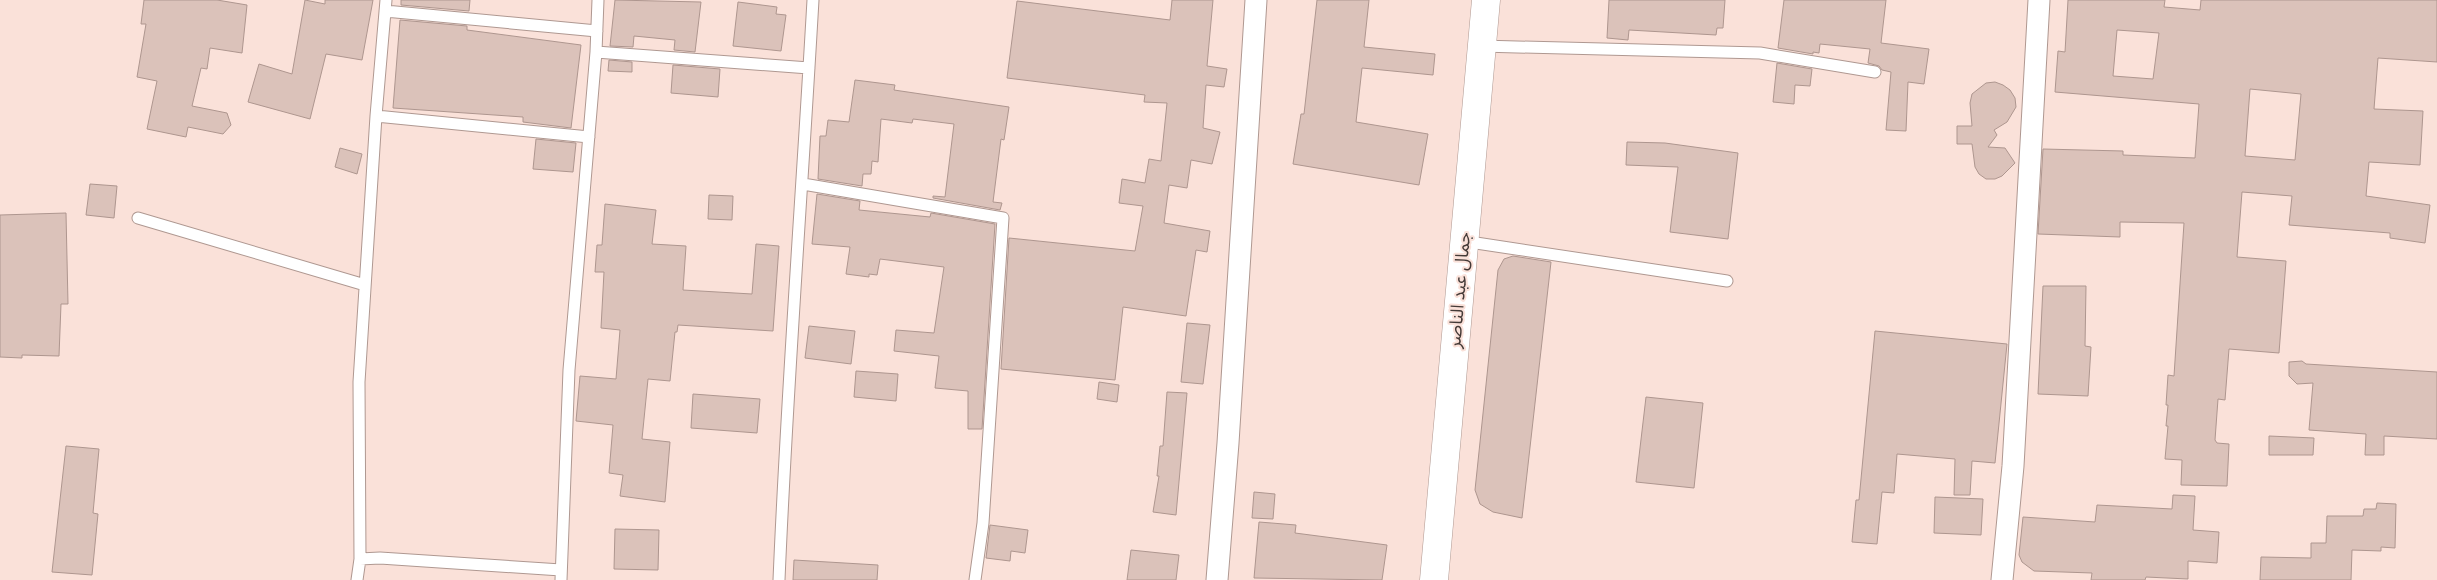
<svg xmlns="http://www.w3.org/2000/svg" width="2437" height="580" viewBox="0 0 2437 580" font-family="'Noto Sans','Noto Sans Arabic',sans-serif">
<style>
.building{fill:#dbc2ba;stroke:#ae968f;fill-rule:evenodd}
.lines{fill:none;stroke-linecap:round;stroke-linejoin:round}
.lane-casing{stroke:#af9891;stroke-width:13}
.street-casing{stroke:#af9891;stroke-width:23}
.secondary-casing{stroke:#af9891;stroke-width:29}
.lane{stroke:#fff;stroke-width:11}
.street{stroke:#fff;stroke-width:21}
.secondary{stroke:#fff;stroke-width:28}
.labels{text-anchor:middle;stroke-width:4;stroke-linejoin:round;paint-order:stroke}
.street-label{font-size:18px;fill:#443a37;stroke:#fae1d9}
</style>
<rect width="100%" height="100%" fill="#fae1d9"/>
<path class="building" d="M 144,0 L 217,0 L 247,5 L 242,53 L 210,48 L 207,69 L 201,68 L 192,106 L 227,113 L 231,125 L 223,134 L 188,127 L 186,137 L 147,129 L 157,81 L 137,77 L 146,24 L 141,24 Z
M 305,0 L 325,4 L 325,0 L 373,0 L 362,60 L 326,54 L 310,119 L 248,102 L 259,64 L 292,74 Z
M 401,0 L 470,0 L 469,11 L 401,5 Z
M 615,0 L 701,2 L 695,52 L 674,50 L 675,40 L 634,36 L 633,47 L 610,46 Z
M 1172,0 L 1213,0 L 1207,66 L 1227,69 L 1224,87 L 1206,85 L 1203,128 L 1220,132 L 1212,164 L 1191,160 L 1187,188 L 1169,185 L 1164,223 L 1210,231 L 1207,252 L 1196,250 L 1186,316 L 1123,307 L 1115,380 L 1001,369 L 1009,238 L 1135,251 L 1143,206 L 1119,203 L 1122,179 L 1145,183 L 1149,159 L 1161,161 L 1167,103 L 1144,102 L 1145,95 L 1007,78 L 1017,1 L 1170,20 Z
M 1317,0 L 1369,0 L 1364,47 L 1435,54 L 1433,75 L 1362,68 L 1356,122 L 1428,134 L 1419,185 L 1293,164 L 1301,114 L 1304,114 Z
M 1609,0 L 1725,0 L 1723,28 L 1717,28 L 1716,35 L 1629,30 L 1628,40 L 1607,38 Z
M 1784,0 L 1886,0 L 1881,43 L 1929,49 L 1924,84 L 1908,82 L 1906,131 L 1886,130 L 1891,72 L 1882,70 L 1879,66 L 1868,63 L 1870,49 L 1820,44 L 1819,53 L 1813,52 L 1813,54 L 1778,48 Z
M 2068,0 L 2165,0 L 2164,7 L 2200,10 L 2201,0 L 2437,0 L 2437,62 L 2378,58 L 2374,109 L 2423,111 L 2420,165 L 2369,162 L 2366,196 L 2430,205 L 2425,243 L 2390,238 L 2390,233 L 2289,225 L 2292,196 L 2242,192 L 2237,257 L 2286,261 L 2279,353 L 2229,349 L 2225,400 L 2218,399 L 2215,440 L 2217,443 L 2229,444 L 2227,486 L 2181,485 L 2182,460 L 2165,459 L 2168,426 L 2166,426 L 2168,405 L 2166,405 L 2168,375 L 2174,376 L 2184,223 L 2120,222 L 2120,237 L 2038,234 L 2043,149 L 2123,151 L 2123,155 L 2195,158 L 2199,104 L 2055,92 L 2058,51 L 2065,52 ZM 2117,30 L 2159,33 L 2153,79 L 2113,76 ZM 2250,89 L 2301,94 L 2295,160 L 2245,156 Z
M 738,2 L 777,7 L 776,14 L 786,15 L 781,51 L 733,46 Z
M 400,20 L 467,26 L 467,30 L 581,45 L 571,128 L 523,122 L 523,117 L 393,108 Z
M 609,60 L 632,62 L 632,72 L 608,71 Z
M 1777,63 L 1812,69 L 1810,86 L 1795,85 L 1794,104 L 1773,102 Z
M 673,65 L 720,69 L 718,97 L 671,93 Z
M 855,80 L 895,85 L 894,90 L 1009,107 L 1004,140 L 1001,139 L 993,202 L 1002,203 L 1000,210 L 933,198 L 933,196 L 945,197 L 954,124 L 913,119 L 912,123 L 881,119 L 878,162 L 872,161 L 871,174 L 863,174 L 862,186 L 818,179 L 820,136 L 826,136 L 828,120 L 849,122 Z
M 1995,82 L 2003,85 L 2010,90 L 2015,98 L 2016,107 L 2007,122 L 1994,130 L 1997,135 L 1988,147 L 2005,148 L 2015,163 L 2002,176 L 1995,179 L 1986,179 L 1979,174 L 1975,167 L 1972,144 L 1957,144 L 1957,126 L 1972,126 L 1970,103 L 1972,94 L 1986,83 Z
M 536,139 L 576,143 L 573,172 L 533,169 Z
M 1627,142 L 1665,143 L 1738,153 L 1728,239 L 1670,232 L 1678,167 L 1626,165 Z
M 340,148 L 362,154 L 357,174 L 335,167 Z
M 90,184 L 117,186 L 114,218 L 86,215 Z
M 817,194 L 860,201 L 859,210 L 930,217 L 931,213 L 995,224 L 982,429 L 968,429 L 968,391 L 935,388 L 939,356 L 894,351 L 896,330 L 934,333 L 944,267 L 880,259 L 877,275 L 869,274 L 869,277 L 846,274 L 850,247 L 812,244 Z
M 709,195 L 733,196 L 732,220 L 708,219 Z
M 605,204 L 656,210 L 652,244 L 686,246 L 683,290 L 752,294 L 756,244 L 779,246 L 773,331 L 678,325 L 677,332 L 675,332 L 670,381 L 648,379 L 642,439 L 670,442 L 665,502 L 620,496 L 623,475 L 609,473 L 613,425 L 576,421 L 580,376 L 616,379 L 620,330 L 601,328 L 604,272 L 595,272 L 597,245 L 602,245 Z
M 66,213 L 68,304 L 61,304 L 59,356 L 22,355 L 22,358 L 0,357 L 0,215 Z
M 1513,256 L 1551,262 L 1522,518 L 1493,512 L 1480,504 L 1475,490 L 1498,270 L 1504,259 Z
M 2043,286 L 2086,286 L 2085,346 L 2091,347 L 2088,396 L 2038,394 Z
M 1187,323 L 1210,325 L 1203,384 L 1181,382 Z
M 809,326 L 855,331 L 851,364 L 805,358 Z
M 1875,331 L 2007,344 L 1995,463 L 1972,461 L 1970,495 L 1954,495 L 1955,459 L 1897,454 L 1894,493 L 1882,492 L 1877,544 L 1852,542 L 1856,500 L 1859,500 Z
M 2302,361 L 2306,364 L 2437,372 L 2437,439 L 2384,436 L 2384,455 L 2365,455 L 2366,434 L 2309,430 L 2313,383 L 2297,384 L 2289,376 L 2289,362 Z
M 856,371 L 898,374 L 896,401 L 854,397 Z
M 1099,382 L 1119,385 L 1117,402 L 1097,399 Z
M 1167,392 L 1187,393 L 1176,515 L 1153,512 L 1159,476 L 1157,476 L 1160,446 L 1163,446 Z
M 693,394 L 760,399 L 757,433 L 691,428 Z
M 1646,397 L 1703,403 L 1694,488 L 1636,482 Z
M 2269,436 L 2314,438 L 2313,455 L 2269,455 Z
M 66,446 L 99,449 L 93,513 L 98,514 L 92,575 L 52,572 Z
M 1254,492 L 1275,494 L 1273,519 L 1252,518 Z
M 2173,495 L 2195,496 L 2193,530 L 2219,532 L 2217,563 L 2188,561 L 2188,579 L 2146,577 L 2145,580 L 2091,580 L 2092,573 L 2034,571 L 2022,562 L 2019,555 L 2023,517 L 2095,522 L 2097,505 L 2172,509 Z
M 1935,497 L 1983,499 L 1981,535 L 1934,533 Z
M 2377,503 L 2396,504 L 2395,548 L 2381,547 L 2381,551 L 2352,550 L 2351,580 L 2260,580 L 2261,557 L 2311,558 L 2311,543 L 2326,543 L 2327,516 L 2363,516 L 2364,509 L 2376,509 Z
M 1259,522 L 1296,525 L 1295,533 L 1387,545 L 1382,580 L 1254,578 Z
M 990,525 L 1028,530 L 1025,553 L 1011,551 L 1010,561 L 986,558 Z
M 615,529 L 659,530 L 658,570 L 614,569 Z
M 1131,550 L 1179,555 L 1176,580 L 1127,580 Z
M 794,560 L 878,565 L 877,580 L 793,580 Z"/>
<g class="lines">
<g class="lane-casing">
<path id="lane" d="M 385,11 L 597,31
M 1481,46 L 1760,53 L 1875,72
M 596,52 L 809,68
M 376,116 L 589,137
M 803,184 L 1003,218 L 983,523 L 975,580
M 138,218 L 365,285
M 1463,241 L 1727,281
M 360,559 L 380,558 L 561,570
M 357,580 L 360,559 L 359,382 L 376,116 L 386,0
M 561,580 L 569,370 L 596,52 L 598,0
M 779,580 C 787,387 802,193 813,0"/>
</g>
<g class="street-casing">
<path id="street" d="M 1217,580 L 1228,443 L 1256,0
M 2002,580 L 2013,466 L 2039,0"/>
</g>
<g class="secondary-casing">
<path id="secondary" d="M 1434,580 L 1486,0"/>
</g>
<use href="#lane" class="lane"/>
<use href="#street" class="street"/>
<use href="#secondary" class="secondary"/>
</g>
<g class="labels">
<g class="street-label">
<text transform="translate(1459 290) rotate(-85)" y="6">جمال عبد الناصر</text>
</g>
</g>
</svg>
